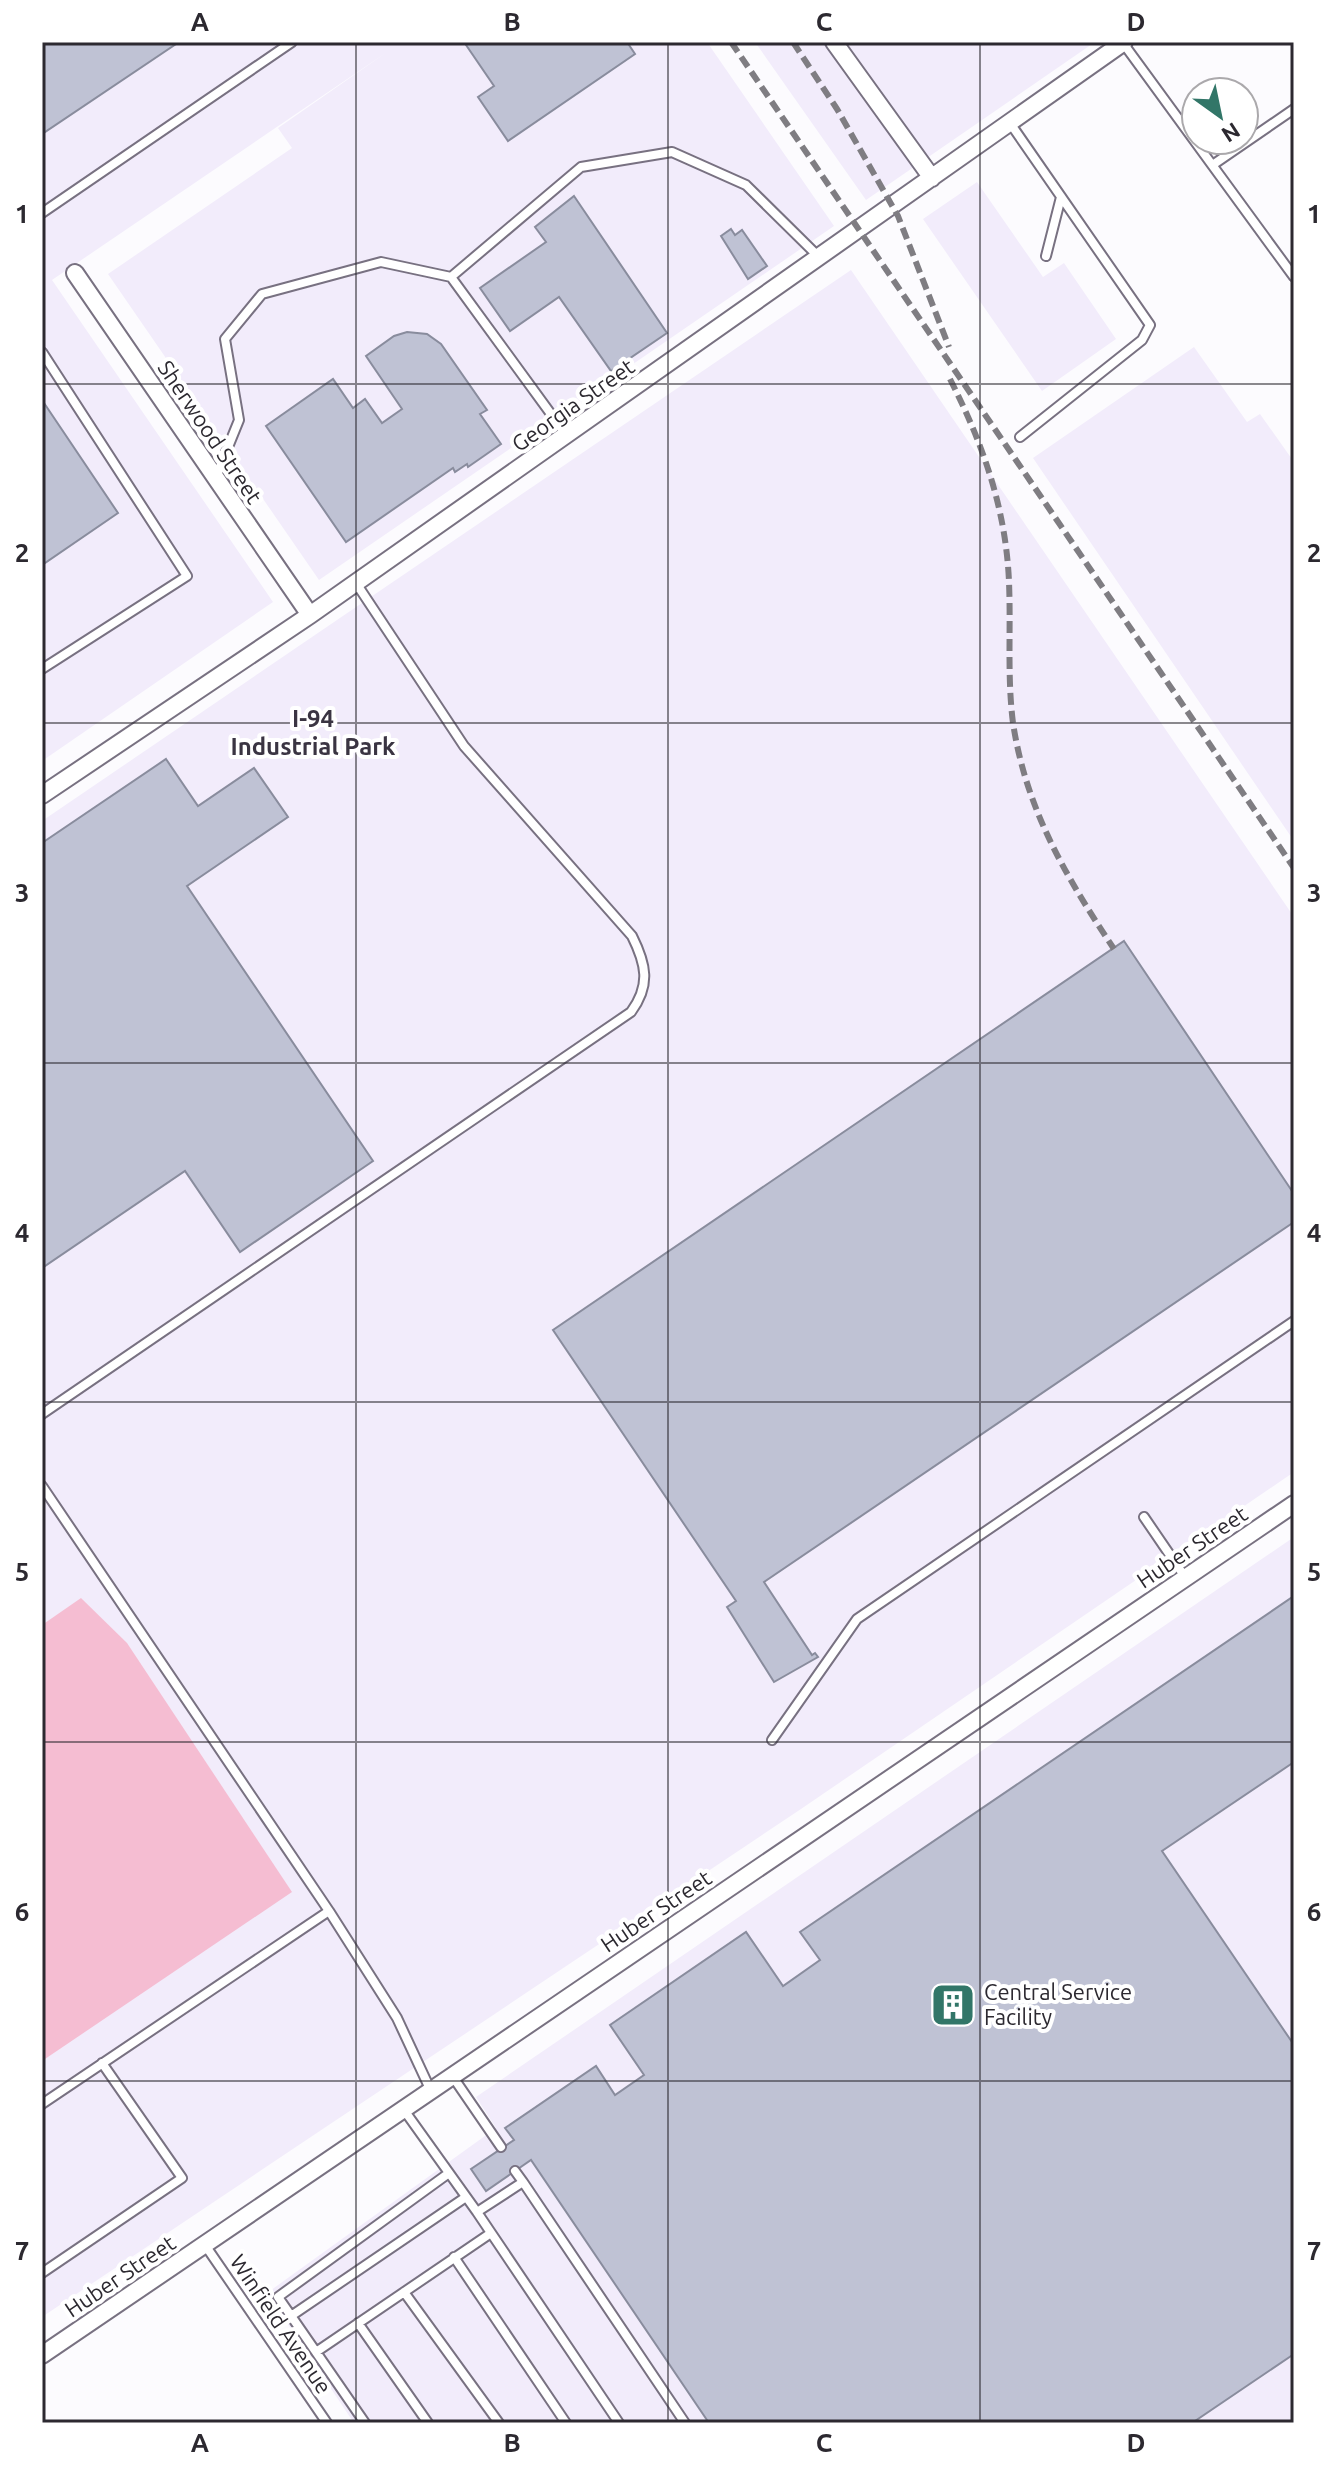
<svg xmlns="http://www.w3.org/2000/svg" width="1336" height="2465" viewBox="0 0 1336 2465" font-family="Ubuntu,sans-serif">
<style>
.built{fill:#f2ecfb}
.green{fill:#f5bdd2}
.building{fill:#bfc2d4;stroke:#898c9d;stroke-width:2}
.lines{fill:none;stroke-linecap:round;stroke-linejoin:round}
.service-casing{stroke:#787181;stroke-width:12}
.minor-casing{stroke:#787181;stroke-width:20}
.service{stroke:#fff;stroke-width:8}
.minor{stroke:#fff;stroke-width:16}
.rail{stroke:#7f7d82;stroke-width:6;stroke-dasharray:12 6;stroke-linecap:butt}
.grid{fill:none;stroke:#2c2930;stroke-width:2;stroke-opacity:0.55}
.labels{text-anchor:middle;stroke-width:8;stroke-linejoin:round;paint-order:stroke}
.street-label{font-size:22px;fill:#2c2930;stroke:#fff}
.poi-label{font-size:22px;fill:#2c2930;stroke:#fff;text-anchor:start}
.neighbourhood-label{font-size:24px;font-weight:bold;fill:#3a3442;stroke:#fff}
.neatline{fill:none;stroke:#2c2930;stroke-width:3}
.grid-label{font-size:26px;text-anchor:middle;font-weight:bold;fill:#2c2930}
</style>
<rect width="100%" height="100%" fill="#fcfbfe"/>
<path class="built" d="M 42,42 L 707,42 L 834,226 L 319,580 L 108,274 L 292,148 L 278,128 L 387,52 L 52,280 L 273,602 L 42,761 Z
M 755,42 L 1095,42 L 866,200 Z
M 977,182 L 1043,277 L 1064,263 L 1116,339 L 1042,391 L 923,219 Z
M 851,270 L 1294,917 L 1294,1472 L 801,1809 L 42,2317 L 42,821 Z
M 1194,347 L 1247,422 L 1260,414 L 1294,462 L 1294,841 L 1033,458 Z
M 1294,1537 L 1294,2423 L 354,2423 L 267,2293 L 496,2128 L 476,2097 Z"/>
<path class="green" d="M 81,1598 L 127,1643 L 292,1892 L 42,2061 L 42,1625 Z"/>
<path class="building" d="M 42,42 L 179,42 L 42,134 Z
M 464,42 L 627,42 L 635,54 L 508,141 L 478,97 L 494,86 Z
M 574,196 L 667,333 L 611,371 L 559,297 L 510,331 L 480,288 L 546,242 L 535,227 Z
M 731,229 L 735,235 L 742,230 L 767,266 L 748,279 L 721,236 Z
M 407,332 L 427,334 L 441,344 L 487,410 L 480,414 L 501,444 L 468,467 L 467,464 L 455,472 L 453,468 L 346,542 L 266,426 L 333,379 L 353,408 L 365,399 L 382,423 L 402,409 L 366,356 L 394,336 Z
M 42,400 L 118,513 L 42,565 Z
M 166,759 L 198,806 L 254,768 L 288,817 L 187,886 L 373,1161 L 240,1252 L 185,1171 L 42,1268 L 42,843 Z
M 1124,941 L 1294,1194 L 1294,1222 L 764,1582 L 812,1655 L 815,1653 L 818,1657 L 774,1682 L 727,1607 L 736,1601 L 553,1330 Z
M 1294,1596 L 1294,1762 L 1162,1851 L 1294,2045 L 1294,2354 L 1192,2423 L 709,2423 L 531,2160 L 486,2191 L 471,2169 L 514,2140 L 505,2128 L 596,2066 L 615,2095 L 644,2075 L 610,2025 L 746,1932 L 783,1986 L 820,1960 L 800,1932 Z"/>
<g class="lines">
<g class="service-casing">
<path id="service" d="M 1123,43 L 1294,277
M 1010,123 L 1150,325 L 1142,340 L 1020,437
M 1214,164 L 1294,109
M 42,213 L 292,42
M 1046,256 L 1061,197
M 42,352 L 187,576 L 42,669
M 567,436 L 451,277 L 581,167 L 672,152 L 746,185 L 819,257
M 215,479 L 239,420 L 225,339 L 262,294 L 381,262 L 451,277
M 42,1414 L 631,1012 C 651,985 646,964 632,936 L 464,746 L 356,583
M 42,1486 L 329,1911 L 397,2018 L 431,2091
M 1144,1517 L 1185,1577
M 772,1740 L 857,1619 L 1294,1321
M 453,2077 L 501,2147
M 42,2104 L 329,1911
M 404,2110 L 477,2212 L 523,2182 L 685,2423
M 515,2171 L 523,2182
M 477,2212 L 619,2423
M 205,2245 L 327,2423
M 454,2257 L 566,2423
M 42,2273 L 182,2178 L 102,2063
M 404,2292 L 499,2423
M 291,2316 L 466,2197
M 358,2323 L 428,2423
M 316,2352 L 491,2233
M 365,2423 L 278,2297 L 449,2173"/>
</g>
<g class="minor-casing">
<path id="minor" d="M 834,42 L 932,178
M 75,273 L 310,615
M 42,795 L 310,615 L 1124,42
M 42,2355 L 1294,1504"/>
</g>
<use href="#service" class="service"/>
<use href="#minor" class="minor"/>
<path class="rail" d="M 731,42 L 1294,868
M 793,42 L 837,109 L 898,216 L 949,347
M 950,379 C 983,444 1006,509 1009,582 C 1011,629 1007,676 1013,723 C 1026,809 1066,877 1114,949"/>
</g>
<path class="grid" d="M 356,42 L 356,2423M 668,42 L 668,2423M 980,42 L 980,2423M 42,384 L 1294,384M 42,723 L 1294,723M 42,1063 L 1294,1063M 42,1402 L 1294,1402M 42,1742 L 1294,1742M 42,2081 L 1294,2081"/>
<defs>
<g id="building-square" transform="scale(2.3)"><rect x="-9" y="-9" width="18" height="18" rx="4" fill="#327668" stroke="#fff"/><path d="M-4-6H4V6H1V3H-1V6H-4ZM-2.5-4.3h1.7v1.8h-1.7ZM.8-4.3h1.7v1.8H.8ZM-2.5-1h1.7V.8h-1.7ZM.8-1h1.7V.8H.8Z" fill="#fff"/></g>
</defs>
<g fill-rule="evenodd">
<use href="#building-square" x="953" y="2005"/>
</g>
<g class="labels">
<g class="street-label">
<text transform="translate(573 405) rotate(-35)" y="8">Georgia Street</text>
<text transform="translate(210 432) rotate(56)" y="8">Sherwood Street</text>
<text transform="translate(1192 1547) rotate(-34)" y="8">Huber Street</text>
<text transform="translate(656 1911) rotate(-34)" y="8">Huber Street</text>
<text transform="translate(120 2276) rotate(-34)" y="8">Huber Street</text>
<text transform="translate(281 2324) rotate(56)" y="8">Winfield Avenue</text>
</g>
<g class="poi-label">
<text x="984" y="2000">Central Service<tspan x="984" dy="25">Facility</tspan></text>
</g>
<g class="neighbourhood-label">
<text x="313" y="727">I-94<tspan x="313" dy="28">Industrial Park</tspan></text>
</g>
</g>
<rect width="1336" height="2465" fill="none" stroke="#ffffff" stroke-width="88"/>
<g transform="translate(1220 116) rotate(147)"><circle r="38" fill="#ffffff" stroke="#aba9ac" stroke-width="2"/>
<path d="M0-6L14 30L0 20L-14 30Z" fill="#327668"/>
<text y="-12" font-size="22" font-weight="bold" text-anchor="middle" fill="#2c2930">N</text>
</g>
<rect x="44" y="44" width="1248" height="2377" class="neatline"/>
<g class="grid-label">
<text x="200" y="31">A</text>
<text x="512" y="31">B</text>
<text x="824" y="31">C</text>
<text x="1136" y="31">D</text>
<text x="22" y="223">1</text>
<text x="1314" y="223">1</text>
<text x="22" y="562">2</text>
<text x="1314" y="562">2</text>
<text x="22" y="902">3</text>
<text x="1314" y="902">3</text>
<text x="22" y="1242">4</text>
<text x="1314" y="1242">4</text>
<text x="22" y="1581">5</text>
<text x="1314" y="1581">5</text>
<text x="22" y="1921">6</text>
<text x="1314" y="1921">6</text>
<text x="22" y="2260">7</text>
<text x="1314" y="2260">7</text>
<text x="200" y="2452">A</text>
<text x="512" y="2452">B</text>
<text x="824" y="2452">C</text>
<text x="1136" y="2452">D</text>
</g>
</svg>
